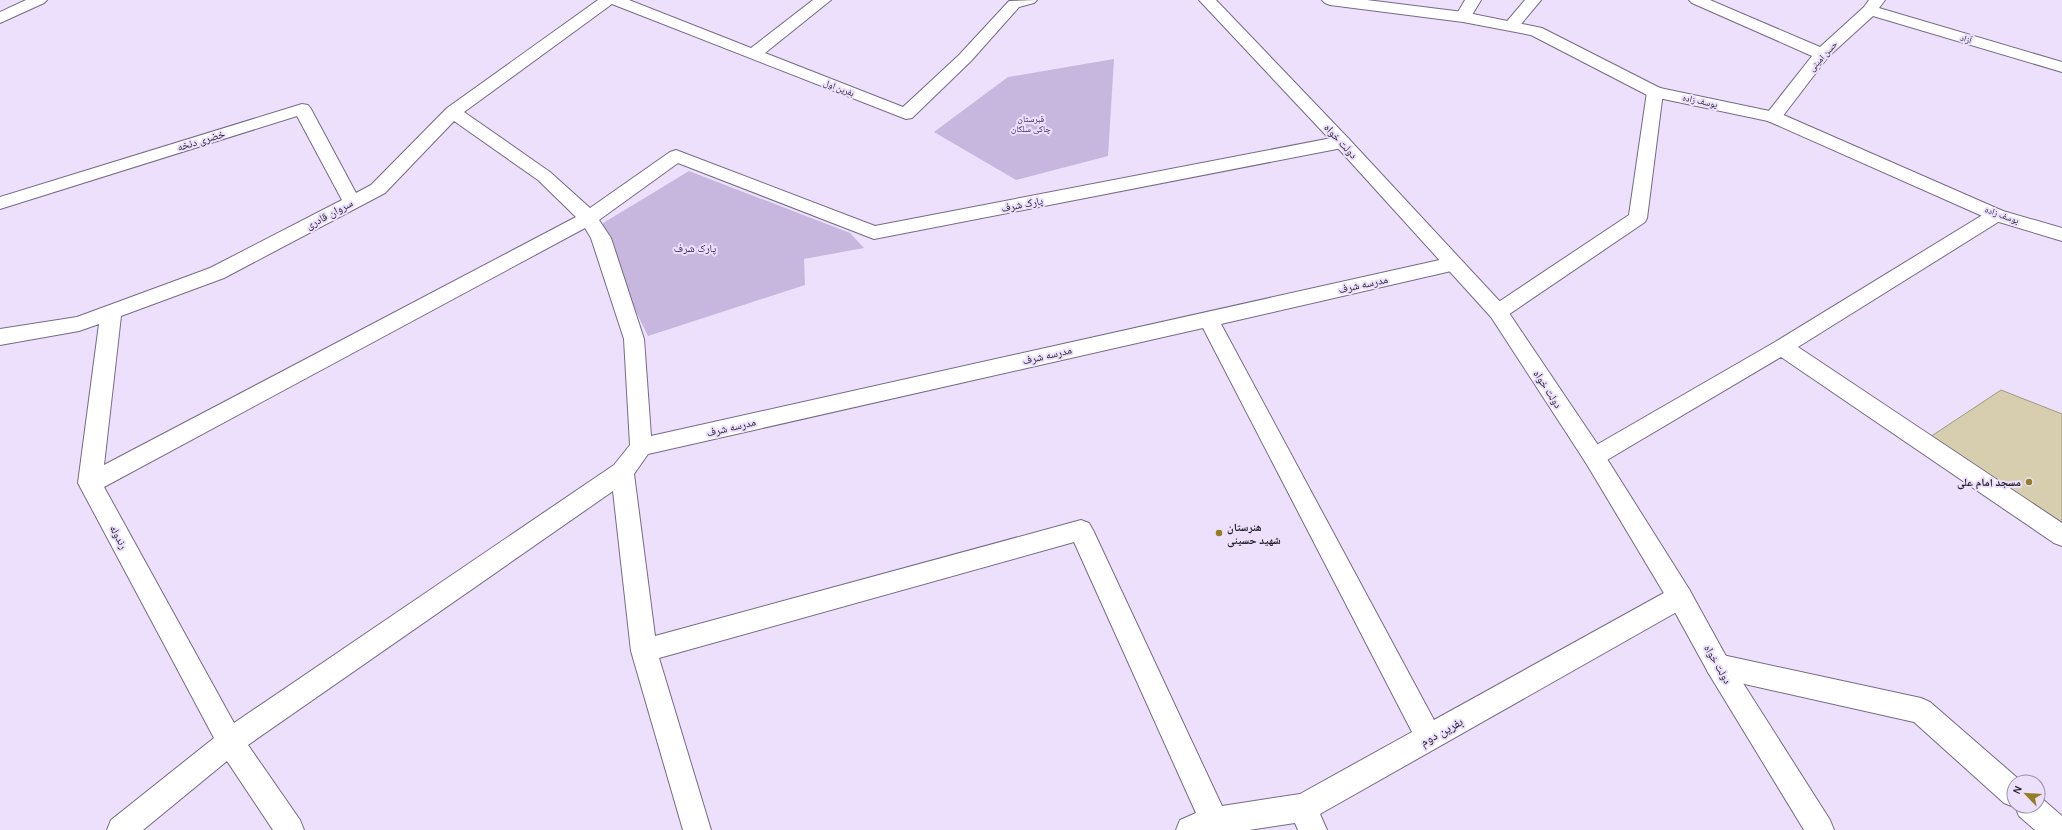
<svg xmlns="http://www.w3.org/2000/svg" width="2062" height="830" viewBox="0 0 2062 830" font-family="Karla,'Noto Naskh Arabic',sans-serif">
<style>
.green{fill:#c7b6dd}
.building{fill:#d7ceb0;stroke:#a2997d}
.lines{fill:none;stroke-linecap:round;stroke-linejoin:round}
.minor-casing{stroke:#766b84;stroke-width:2}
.tertiary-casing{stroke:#766b84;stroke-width:2}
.minor{fill:#fff;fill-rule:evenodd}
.tertiary{fill:#fff;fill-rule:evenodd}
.poi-dot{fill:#947d24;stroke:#ece0fd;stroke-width:1.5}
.labels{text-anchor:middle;stroke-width:4;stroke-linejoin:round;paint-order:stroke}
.far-street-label{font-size:9px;fill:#231f29;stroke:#ece0fd}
.far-park-label{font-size:9px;fill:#452166;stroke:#ece0fd}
.street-label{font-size:11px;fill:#231f29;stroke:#ece0fd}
.park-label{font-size:11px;fill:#452166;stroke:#ece0fd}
.poi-label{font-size:11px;font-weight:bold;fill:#231f29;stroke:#ece0fd;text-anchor:end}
.near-street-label{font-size:13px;fill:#231f29;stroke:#ece0fd}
</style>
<rect width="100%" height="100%" fill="#ece0fd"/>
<path class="green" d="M 1114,59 L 1108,156 L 1016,180 L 934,132 L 1008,77 Z
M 689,171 L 850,233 L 864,248 L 804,259 L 805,285 L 648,336 L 595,228 Z"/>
<path class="building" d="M 2001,390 L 2062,414 L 2062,527 L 1930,437 Z"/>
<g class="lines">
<g class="minor-casing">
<path id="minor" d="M 598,0 L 629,0 L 751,48 L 813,0 L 831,0 L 765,53 L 903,107 L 959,55 L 1009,1 L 1037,0 L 1034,3 L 1019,7 L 971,61 L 912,118 L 906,119 L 612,4 L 464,112 L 550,172 L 590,208 L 670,152 L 676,150 L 875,226 L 1342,136 L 1348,138 L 1351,142 L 1348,146 L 1342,148 L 874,239 L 678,163 L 599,220 L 611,238 L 644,339 L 651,436 L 1453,257 L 1460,259 L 1463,264 L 1460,269 L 1221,324 L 1434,720 L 1671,589 L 1680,586 L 1689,589 L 1692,597 L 1689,605 L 1320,814 L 1327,830 L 1298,830 L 1295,823 L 1249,830 L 1176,830 L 1180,820 L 1196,813 L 1074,542 L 659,658 L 711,830 L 683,830 L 631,651 L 613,491 L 248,745 L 300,820 L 304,830 L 273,830 L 227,761 L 143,830 L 107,830 L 111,820 L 214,738 L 78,483 L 99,324 L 79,331 L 0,345 L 0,329 L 77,317 L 210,268 L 342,200 L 297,116 L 0,209 L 0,197 L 302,104 L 308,105 L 311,109 L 356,193 L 371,185 L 447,108 ZM 454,121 L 538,180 L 576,217 L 104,465 L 121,316 L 224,278 L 385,193 ZM 585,228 L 591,238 L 624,339 L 630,445 L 614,465 L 234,723 L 104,487 ZM 1203,328 L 1412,732 L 1300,794 L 1222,806 L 1093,530 L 1089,523 L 1081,520 L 655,636 L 634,474 L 648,454 Z
M 1465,0 L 1481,0 L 1469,20 L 1457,20 L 1455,17 Z
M 1525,0 L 1541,0 L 1517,29 L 1505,29 L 1503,26 Z
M 1689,0 L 1710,0 L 1820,47 L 1864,7 L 1869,0 L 1885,0 L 1879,8 L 2062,62 L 2062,72 L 1873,16 L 1828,57 L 1779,121 L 1773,122 L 1767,121 L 1764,117 L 1812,56 L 1692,3 Z
M 1655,87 L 1661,88 L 1663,92 L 1647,218 L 1645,222 L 1505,317 L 1498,319 L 1491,317 L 1488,312 L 1491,307 L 1629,215 L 1647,92 L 1649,88 Z
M 1996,209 L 2003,211 L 2005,215 L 2003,219 L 1798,347 L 2062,523 L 2062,546 L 2054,543 L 1781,357 L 1602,463 L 1594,466 L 1586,463 L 1583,457 L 1586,451 L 1775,342 L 1989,211 Z
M 1718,654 L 1921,698 L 1930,702 L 2022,782 L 2014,782 L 2014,806 L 2038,806 L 2039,796 L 2062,816 L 2062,830 L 2035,830 L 2019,816 L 2015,806 L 2014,807 L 2004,803 L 1914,722 L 1718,678 L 1709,674 L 1705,666 L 1709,658 Z"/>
</g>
<g class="tertiary-casing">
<path id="tertiary" d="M 26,0 L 47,0 L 44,3 L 0,23 L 0,12 Z
M 1199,0 L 1216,0 L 1348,138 L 1505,307 L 1602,451 L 1689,589 L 1727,658 L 1830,820 L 1834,830 L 1804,830 L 1709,674 L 1671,605 L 1586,463 L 1491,317 L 1336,146 Z
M 1322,0 L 1367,0 L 1463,12 L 1542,28 L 1660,88 L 1779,113 L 2003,211 L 2062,228 L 2062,241 L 1989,219 L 1768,121 L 1649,96 L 1531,35 L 1463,22 L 1330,5 L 1325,3 Z"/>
</g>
<use href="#minor" class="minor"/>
<use href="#tertiary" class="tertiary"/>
</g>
<g class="poi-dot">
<circle cx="2029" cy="482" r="4"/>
<circle cx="1219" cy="533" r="4"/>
</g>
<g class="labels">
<g class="far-street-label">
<text transform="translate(1966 39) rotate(17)" y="3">آزاد</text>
<text transform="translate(1823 56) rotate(-47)" y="3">حسن امینی</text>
<text transform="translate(839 88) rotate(21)" y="3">بفرین اول</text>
<text transform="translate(1700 101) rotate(12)" y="3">یوسف زاده</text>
<text transform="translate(2002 215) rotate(20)" y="3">یوسف زاده</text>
</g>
<g class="far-park-label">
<text x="1031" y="122">قبرستان<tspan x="1031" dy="10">چاکی سلکان</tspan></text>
</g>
<g class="street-label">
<text transform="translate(201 140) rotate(-17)" y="4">خضری دنخه</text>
<text transform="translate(1341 141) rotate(47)" y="4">دولت خواه</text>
<text transform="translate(1022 204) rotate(-11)" y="4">پارک شرف</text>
<text transform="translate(329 214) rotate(-28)" y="4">سروان قادری</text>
<text transform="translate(1363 284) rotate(-12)" y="4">مدرسه شرف</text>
<text transform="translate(1047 355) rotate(-13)" y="4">مدرسه شرف</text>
<text transform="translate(1548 389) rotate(57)" y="4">دولت خواه</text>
<text transform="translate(731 427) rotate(-13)" y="4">مدرسه شرف</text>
<text transform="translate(119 537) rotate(62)" y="4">رندوله</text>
<text transform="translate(1718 664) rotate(60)" y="4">دولت خواه</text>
</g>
<g class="park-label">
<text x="695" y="252">پارک شرف</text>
</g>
<g class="poi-label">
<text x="2021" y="486">مسجد امام علی</text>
<text x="1227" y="531" text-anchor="start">هنرستان<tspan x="1227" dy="13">شهید حسینی</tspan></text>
</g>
<g class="near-street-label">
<text transform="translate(1441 731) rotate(-29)" y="5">بفرین دوم</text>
</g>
</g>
<g transform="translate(2026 794) rotate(295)"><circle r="19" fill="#ece0fd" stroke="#9c93a8"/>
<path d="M0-3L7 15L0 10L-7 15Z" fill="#947d24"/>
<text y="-6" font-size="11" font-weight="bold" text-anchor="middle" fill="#231f29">N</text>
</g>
</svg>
